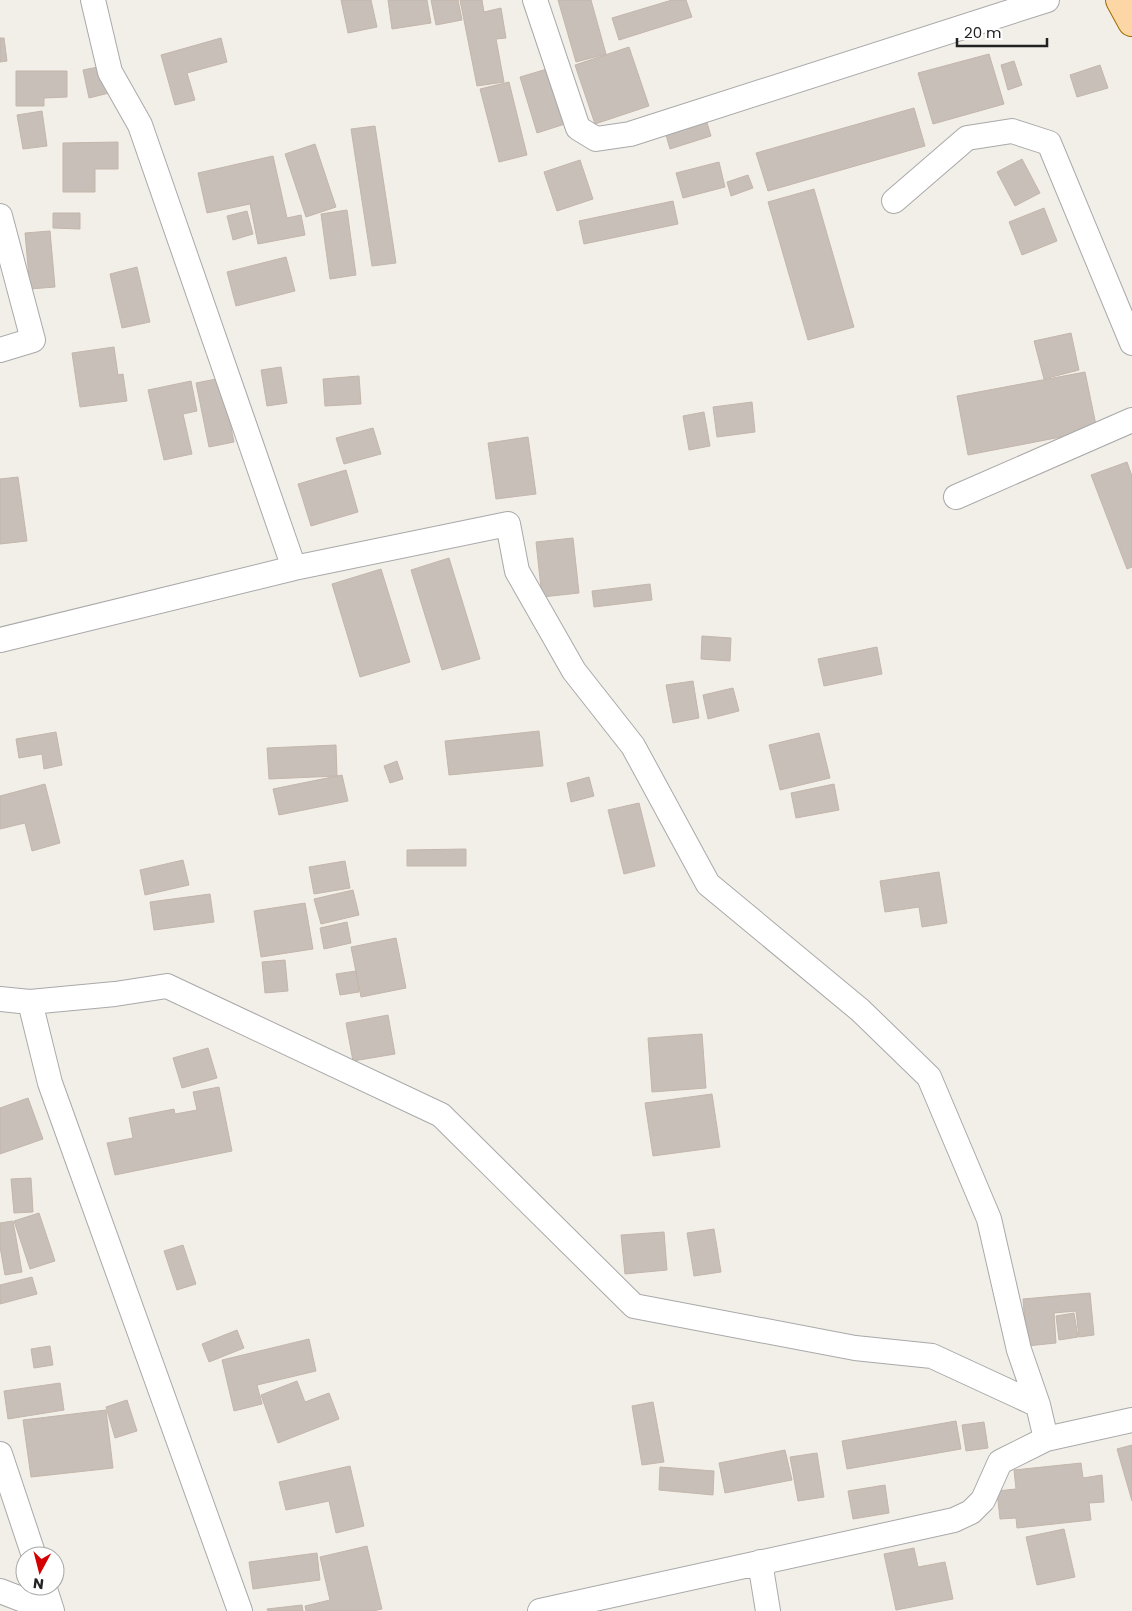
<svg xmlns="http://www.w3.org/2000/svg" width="1132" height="1611" viewBox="0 0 1132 1611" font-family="Poppins,sans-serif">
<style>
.building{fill:#c7bfb8;stroke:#c4b6ab}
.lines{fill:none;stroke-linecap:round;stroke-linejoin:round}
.street-casing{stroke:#a9a9a9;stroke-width:26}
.primary-casing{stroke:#a06b00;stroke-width:30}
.street{stroke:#fff;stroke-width:24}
.primary{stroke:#fcd6a4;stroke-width:28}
</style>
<rect width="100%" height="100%" fill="#f2efe9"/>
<path class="building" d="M 341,0 L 371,0 L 377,27 L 348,33 Z
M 388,0 L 427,0 L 431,23 L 392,29 Z
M 431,0 L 458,0 L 462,20 L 436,25 Z
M 460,0 L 482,0 L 484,12 L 501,8 L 506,38 L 496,39 L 504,82 L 477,86 Z
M 558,0 L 591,0 L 606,54 L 576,62 Z
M 672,0 L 686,0 L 692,17 L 619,40 L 612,18 Z
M 0,38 L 4,38 L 7,61 L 0,62 Z
M 221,38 L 227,62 L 187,73 L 195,100 L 175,105 L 161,55 Z
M 629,47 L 649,106 L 595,124 L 575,65 Z
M 989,54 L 1004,104 L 933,124 L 918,73 Z
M 1014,61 L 1022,85 L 1008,90 L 1001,65 Z
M 1100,65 L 1108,88 L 1077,97 L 1070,75 Z
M 103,66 L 109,93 L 89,98 L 83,70 Z
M 547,69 L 565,124 L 537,133 L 520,77 Z
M 16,71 L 67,71 L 67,97 L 44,98 L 44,106 L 16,106 Z
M 509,82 L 527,155 L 499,162 L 480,89 Z
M 914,108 L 925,146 L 768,191 L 756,153 Z
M 42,111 L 47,146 L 23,149 L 17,115 Z
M 705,116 L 711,136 L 670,149 L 664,128 Z
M 375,126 L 396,263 L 372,266 L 351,129 Z
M 118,142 L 118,169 L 95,169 L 95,192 L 63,192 L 63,143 Z
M 315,144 L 336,207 L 306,217 L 285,154 Z
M 273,156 L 287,218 L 301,215 L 305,235 L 258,244 L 250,204 L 207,213 L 198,173 Z
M 1022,159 L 1040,193 L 1015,206 L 997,172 Z
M 580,160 L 593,199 L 557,211 L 544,172 Z
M 719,162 L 725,187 L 683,198 L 676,173 Z
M 748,175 L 753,188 L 731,196 L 727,182 Z
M 814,189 L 854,327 L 808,340 L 768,202 Z
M 673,201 L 678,224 L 584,244 L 579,221 Z
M 1044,208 L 1057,241 L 1022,255 L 1009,222 Z
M 347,210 L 356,275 L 330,279 L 321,214 Z
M 247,211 L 253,234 L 233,240 L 227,216 Z
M 53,213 L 80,213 L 80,229 L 53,228 Z
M 50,231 L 55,287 L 30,289 L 25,233 Z
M 286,257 L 295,291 L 236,306 L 227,272 Z
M 137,267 L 150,322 L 122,328 L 110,274 Z
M 1071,333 L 1079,370 L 1044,379 L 1034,341 Z
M 114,347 L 118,375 L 123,374 L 127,401 L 80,407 L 72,353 Z
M 281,367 L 287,403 L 267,406 L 261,370 Z
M 1085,372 L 1097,430 L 968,455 L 957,396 Z
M 359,376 L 361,404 L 325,406 L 323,379 Z
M 221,378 L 234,442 L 209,447 L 196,383 Z
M 191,381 L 197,411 L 183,414 L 192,454 L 164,460 L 148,390 Z
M 752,402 L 755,432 L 717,437 L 713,407 Z
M 704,412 L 710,446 L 689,450 L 683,416 Z
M 373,428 L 381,454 L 344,464 L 336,438 Z
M 528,437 L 536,494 L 496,499 L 488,443 Z
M 1127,462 L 1132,476 L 1132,567 L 1127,569 L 1091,475 Z
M 346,470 L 358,512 L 311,526 L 298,484 Z
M 18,477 L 27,541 L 0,544 L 0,479 Z
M 573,538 L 579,593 L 542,597 L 536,542 Z
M 449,558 L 480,659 L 442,670 L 411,570 Z
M 381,569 L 410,662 L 360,677 L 332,584 Z
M 650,584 L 652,600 L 594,607 L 592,591 Z
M 702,636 L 731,638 L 730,661 L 701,659 Z
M 877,647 L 882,674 L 824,686 L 818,659 Z
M 693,681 L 699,718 L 673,723 L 666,685 Z
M 733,688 L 739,711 L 708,719 L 703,695 Z
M 539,731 L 543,766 L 449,775 L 445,741 Z
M 56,732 L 62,765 L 44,769 L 42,754 L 19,758 L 16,739 Z
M 819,733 L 830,778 L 780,790 L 769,745 Z
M 336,745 L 337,776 L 269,779 L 267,748 Z
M 397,761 L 403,779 L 390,783 L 384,766 Z
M 342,775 L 348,801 L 279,815 L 273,789 Z
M 589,777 L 594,796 L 571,802 L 567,783 Z
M 45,784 L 60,843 L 32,851 L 25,823 L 0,829 L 0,796 Z
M 834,784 L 839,810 L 796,818 L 791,793 Z
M 639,803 L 655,866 L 624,874 L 608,810 Z
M 466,849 L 466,866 L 407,866 L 407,850 Z
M 183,860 L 189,885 L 145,895 L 140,870 Z
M 345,861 L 350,888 L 314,894 L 309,867 Z
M 939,872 L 947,923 L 922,927 L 919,907 L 885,912 L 880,881 Z
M 353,890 L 359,915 L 321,924 L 314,899 Z
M 210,894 L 214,922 L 154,930 L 150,902 Z
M 305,903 L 313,949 L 261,957 L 254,911 Z
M 347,922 L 351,943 L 324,949 L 320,928 Z
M 396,938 L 406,988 L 361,997 L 351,947 Z
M 285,960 L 288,991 L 265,993 L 262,962 Z
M 356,971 L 359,992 L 340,995 L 336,974 Z
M 388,1015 L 395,1054 L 353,1061 L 346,1023 Z
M 702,1034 L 706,1088 L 652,1092 L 648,1038 Z
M 208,1048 L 217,1078 L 182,1088 L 173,1058 Z
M 219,1087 L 232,1151 L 115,1175 L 107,1143 L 133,1138 L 129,1118 L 174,1109 L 175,1114 L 197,1110 L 193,1092 Z
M 712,1094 L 720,1147 L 653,1156 L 645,1103 Z
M 28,1098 L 43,1139 L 0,1154 L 0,1108 Z
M 31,1178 L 33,1212 L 14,1213 L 11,1179 Z
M 39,1213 L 55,1261 L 30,1269 L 14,1221 Z
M 13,1221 L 22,1272 L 5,1275 L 0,1247 L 0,1223 Z
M 714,1229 L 721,1272 L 694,1276 L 687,1233 Z
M 664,1232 L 667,1270 L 625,1274 L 621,1235 Z
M 183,1245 L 196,1284 L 177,1290 L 164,1251 Z
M 32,1277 L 37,1294 L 0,1304 L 0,1285 Z
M 1090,1293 L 1094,1335 L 1079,1337 L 1076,1311 L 1054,1313 L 1056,1343 L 1027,1346 L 1023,1299 Z
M 1074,1313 L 1078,1337 L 1059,1340 L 1056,1316 Z
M 237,1330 L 244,1348 L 209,1362 L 202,1344 Z
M 309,1339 L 316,1371 L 257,1385 L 262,1404 L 234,1411 L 222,1360 Z
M 50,1346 L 53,1365 L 34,1368 L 31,1349 Z
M 297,1381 L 305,1402 L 329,1393 L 339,1419 L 278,1443 L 261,1395 Z
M 60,1383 L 64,1410 L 8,1419 L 4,1391 Z
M 127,1400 L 137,1431 L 115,1438 L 106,1407 Z
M 653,1402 L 664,1462 L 642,1465 L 632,1406 Z
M 106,1410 L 113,1468 L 31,1477 L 23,1420 Z
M 956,1421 L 961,1449 L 847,1469 L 842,1441 Z
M 984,1422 L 988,1448 L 966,1451 L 962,1425 Z
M 1132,1445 L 1132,1501 L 1117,1449 Z
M 785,1450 L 792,1480 L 725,1493 L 719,1463 Z
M 817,1453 L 824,1497 L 798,1501 L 790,1457 Z
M 1081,1463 L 1083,1478 L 1102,1475 L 1104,1502 L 1089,1503 L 1091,1520 L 1017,1528 L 1016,1518 L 1000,1519 L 997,1491 L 1016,1489 L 1014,1470 Z
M 350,1466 L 364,1526 L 336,1533 L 329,1501 L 286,1510 L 279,1482 Z
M 660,1467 L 714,1471 L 713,1495 L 659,1490 Z
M 885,1485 L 889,1513 L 853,1519 L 848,1491 Z
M 1064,1529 L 1075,1577 L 1037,1585 L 1026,1537 Z
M 367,1546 L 382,1609 L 373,1611 L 306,1611 L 305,1606 L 330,1600 L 320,1557 Z
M 914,1548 L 918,1567 L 945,1562 L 953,1599 L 896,1610 L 884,1554 Z
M 317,1553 L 320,1580 L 253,1589 L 249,1562 Z
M 302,1605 L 303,1611 L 268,1611 L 267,1609 Z"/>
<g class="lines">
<g class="street-casing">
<path id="street" d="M 93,0 L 110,72 L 140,125 L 294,568
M 535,0 L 578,128 L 596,139 L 630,134 L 1047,0
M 894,201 L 967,138 L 1012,131 L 1049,143 L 1132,343
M 0,216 L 33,340 L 0,350
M 956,497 L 1132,420
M 0,640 L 294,568 L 508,524 L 517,571 L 574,671 L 633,746 L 708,884 L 860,1010 L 929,1077 L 989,1219 L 1019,1350 L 1038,1405 L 1046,1439
M 0,999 L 30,1002 L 115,994 L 167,986 L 441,1115 L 634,1306 L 855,1348 L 932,1356 L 1038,1405
M 30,1002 L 50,1083 L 240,1611
M 0,1454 L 34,1556
M 760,1562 L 768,1611
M 44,1586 L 52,1611
M 0,1591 L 52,1611
M 540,1611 L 954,1520 L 971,1512 L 983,1500 L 1000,1462 L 1046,1439 L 1132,1420"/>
</g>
<g class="primary-casing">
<path id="primary" d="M 1120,0 L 1132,22"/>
</g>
<use href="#street" class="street"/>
<use href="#primary" class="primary"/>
</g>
<g transform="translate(40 1571) rotate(187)"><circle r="24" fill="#ffffff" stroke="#a7a7a7"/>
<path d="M0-4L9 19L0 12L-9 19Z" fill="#d40000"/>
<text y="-8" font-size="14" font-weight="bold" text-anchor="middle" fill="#222222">N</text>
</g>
<path d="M957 38v8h90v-8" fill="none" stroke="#222222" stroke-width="2.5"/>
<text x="964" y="38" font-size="15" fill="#222222" stroke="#ffffff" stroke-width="4" paint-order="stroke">20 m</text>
</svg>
